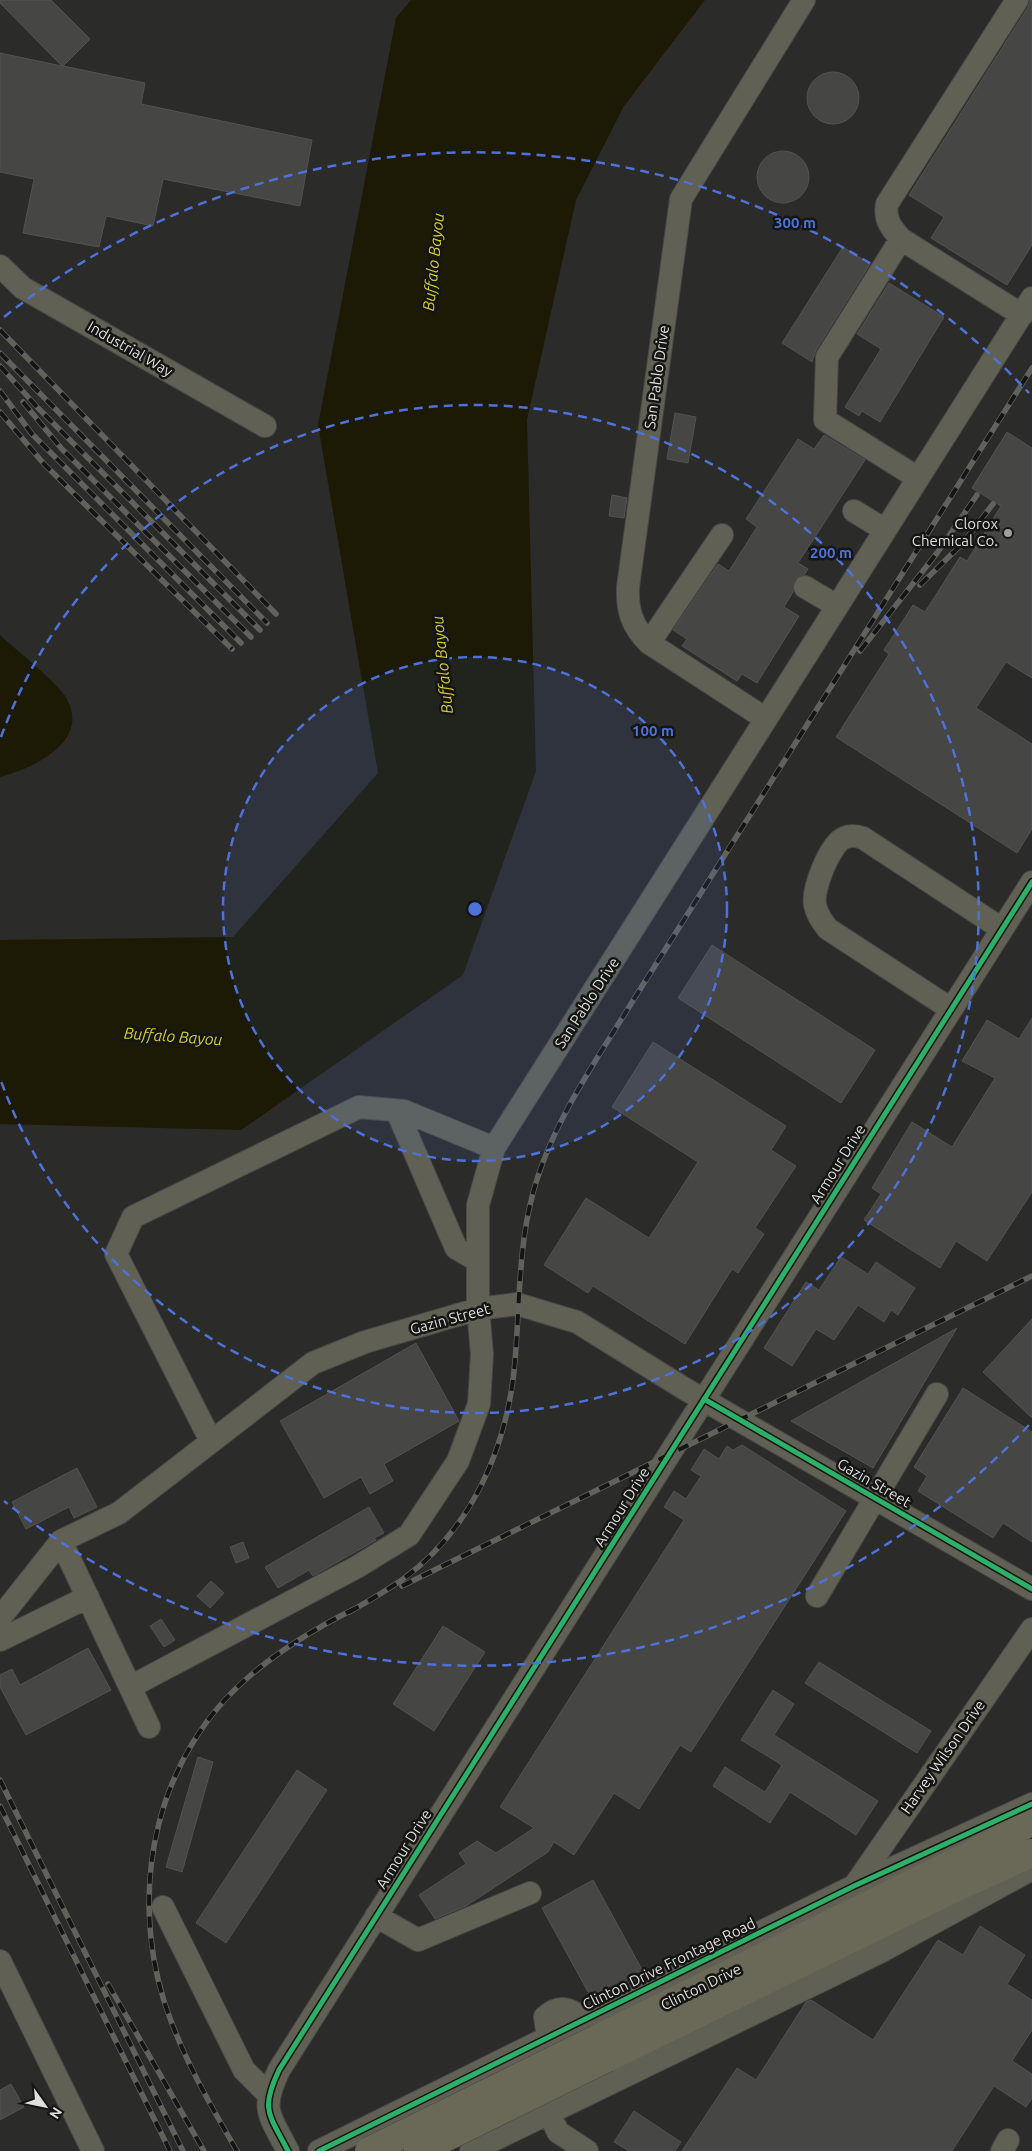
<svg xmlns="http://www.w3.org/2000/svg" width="1032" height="2151" viewBox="0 0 1032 2151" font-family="Ubuntu,sans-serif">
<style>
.water{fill:#1c1a04}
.building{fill:#464645;stroke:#525250}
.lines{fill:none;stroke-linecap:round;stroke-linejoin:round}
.minor-casing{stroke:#484847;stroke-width:24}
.major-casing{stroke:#484847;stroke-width:29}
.minor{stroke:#606054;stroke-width:22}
.major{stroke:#6a6958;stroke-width:28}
.rail-casing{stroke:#62625d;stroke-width:5.5}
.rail{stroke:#151513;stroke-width:4;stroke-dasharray:11;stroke-linecap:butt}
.major-bridge-casing{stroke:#484847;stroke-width:29;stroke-linecap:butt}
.major-bridge{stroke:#6a6958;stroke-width:28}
.cycleway-casing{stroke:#151513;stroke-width:8}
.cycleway{stroke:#2db169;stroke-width:5}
.ring{fill:none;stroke:#4e72d9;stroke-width:2.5;stroke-dasharray:9 6}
.poi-dot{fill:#a0a09e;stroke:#151513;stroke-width:2}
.labels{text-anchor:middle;stroke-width:5;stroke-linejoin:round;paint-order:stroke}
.street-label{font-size:15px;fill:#dfdfdd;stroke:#151513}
.poi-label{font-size:15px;fill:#dfdfdd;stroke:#151513;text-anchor:end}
.water-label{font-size:16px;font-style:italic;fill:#d2cb3c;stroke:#151513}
.centre{fill:#4e72d9;stroke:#151513;stroke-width:2.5}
.ring-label{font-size:15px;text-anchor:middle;font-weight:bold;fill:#4e72d9;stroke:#151513;stroke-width:5;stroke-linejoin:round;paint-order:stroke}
</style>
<rect width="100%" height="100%" fill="#2b2b2a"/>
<path class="water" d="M 411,0 L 705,0 L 624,106 L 576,200 L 527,420 L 536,771 L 463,975 L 241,1130 L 0,1124 L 0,940 L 233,937 L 378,773 L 318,425 L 396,18 Z
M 0,635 C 14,648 60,685 67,699 C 90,742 34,768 0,777 Z"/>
<path class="building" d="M 0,0 L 51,0 L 90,39 L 63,66 L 145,83 L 141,104 L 312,140 L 300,206 L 163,179 L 153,226 L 106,216 L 99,247 L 23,233 L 34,179 L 0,172 L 0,53 L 62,66 L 0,3 Z
M 1030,0 L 1032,0 L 1032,245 L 1007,285 L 931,238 L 944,217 L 909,195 L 1028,7 Z
M807 98a26 26 0 1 1 52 0a26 26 0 1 1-52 0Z
M757 177a26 26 0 1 1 52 0a26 26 0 1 1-52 0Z
M 843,247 L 870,264 L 816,350 L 812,362 L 782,343 Z
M 889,283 L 944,317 L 880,422 L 862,411 L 859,416 L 845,407 L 881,349 L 857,334 Z
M 675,413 L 696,417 L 688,463 L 667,459 Z
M 1007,432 L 1032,448 L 1032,678 L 1006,662 L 976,708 L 1032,744 L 1032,829 L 1017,853 L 836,737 L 889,654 L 884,650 L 913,605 L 925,612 L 960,557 L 967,561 L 1001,506 L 972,488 Z
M 824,435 L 865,460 L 798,563 L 808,569 L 805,574 L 794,580 L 793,592 L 784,607 L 799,616 L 757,683 L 742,674 L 737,681 L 682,646 L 687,639 L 673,630 L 718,564 L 729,571 L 757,527 L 746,519 L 798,439 L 814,449 Z
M 612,495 L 627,498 L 624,518 L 609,516 Z
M 712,945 L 875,1050 L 841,1103 L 678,998 Z
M 1032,1018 L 1032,1192 L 987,1261 L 956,1241 L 940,1268 L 864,1220 L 881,1194 L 872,1188 L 912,1122 L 952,1147 L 995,1078 L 962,1061 L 987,1020 L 1019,1039 Z
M 653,1042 L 786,1126 L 771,1150 L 796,1166 L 755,1228 L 764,1234 L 738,1273 L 732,1269 L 685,1344 L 593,1286 L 588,1293 L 544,1265 L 586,1198 L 649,1238 L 698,1162 L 612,1107 Z
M 841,1257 L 868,1274 L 876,1262 L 915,1288 L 898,1315 L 891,1310 L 884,1322 L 858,1305 L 834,1340 L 816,1329 L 792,1366 L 764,1348 L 806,1282 L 819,1290 Z
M 1032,1319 L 1032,1418 L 983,1372 Z
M 957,1328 L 873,1468 L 791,1421 Z
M 416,1343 L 459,1421 L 384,1464 L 393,1481 L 370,1494 L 361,1477 L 324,1498 L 280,1421 Z
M 963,1388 L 1032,1432 L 1032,1542 L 1003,1523 L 993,1538 L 918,1491 L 927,1476 L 914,1467 Z
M 742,1445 L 846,1511 L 691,1752 L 680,1745 L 639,1809 L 614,1793 L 574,1855 L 554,1842 L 548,1852 L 466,1906 L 435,1919 L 419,1895 L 466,1864 L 459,1853 L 477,1841 L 496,1853 L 534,1828 L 500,1807 L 684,1520 L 664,1507 L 674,1491 L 686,1499 L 701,1476 L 691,1470 L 704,1449 L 719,1459 L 727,1446 L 733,1450 Z
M 77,1468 L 97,1507 L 74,1518 L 69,1507 L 26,1529 L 12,1502 Z
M 369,1507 L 384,1533 L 374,1538 L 376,1540 L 313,1576 L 309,1570 L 278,1588 L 265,1567 Z
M 243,1542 L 249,1558 L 236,1563 L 230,1547 Z
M 211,1581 L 224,1593 L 210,1608 L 197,1596 Z
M 161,1619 L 175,1640 L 164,1647 L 150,1626 Z
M 443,1626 L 485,1652 L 434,1731 L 393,1704 Z
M 88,1648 L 111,1690 L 26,1735 L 0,1687 L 0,1675 L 12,1669 L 20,1685 Z
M 819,1662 L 931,1731 L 917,1753 L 805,1683 Z
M 773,1690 L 794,1704 L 774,1735 L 878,1801 L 856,1835 L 790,1792 L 770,1823 L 713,1786 L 725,1767 L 765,1792 L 782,1765 L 741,1740 Z
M 198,1757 L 213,1762 L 182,1872 L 166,1867 Z
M 297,1770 L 327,1790 L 226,1943 L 196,1923 Z
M 593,1880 L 645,1975 L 593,2001 L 542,1908 Z
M 980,1926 L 1025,1955 L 1007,1984 L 1032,2000 L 1032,2030 L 1012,2061 L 1032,2074 L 1032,2098 L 1026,2107 L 994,2086 L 952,2151 L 682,2151 L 737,2068 L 756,2080 L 806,2002 L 811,2000 L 873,2040 L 938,1940 L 963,1955 Z
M 11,2084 L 24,2107 L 0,2120 L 0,2090 Z
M 634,2111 L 681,2142 L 675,2151 L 629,2151 L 614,2142 Z"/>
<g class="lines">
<g class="minor-casing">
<path id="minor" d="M 804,0 L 681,199 L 628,587 C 627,611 632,626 649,643 L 766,719 L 1032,298
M 901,239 C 891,228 884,219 887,204 L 1017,0
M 0,266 L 23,288 L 265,426
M 918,478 L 825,420 L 827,357 L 901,239 L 1022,315
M 854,511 L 885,530
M 805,587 L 837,606
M 649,643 L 722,535
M 951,1009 L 828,929 C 822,922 817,914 815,905 C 812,889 830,844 844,838 C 850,835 857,836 863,838 L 1002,929
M 397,1111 L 456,1248 L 478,1261
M 211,1441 L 116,1254 L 133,1217 L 359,1107 L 404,1111 L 494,1148
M 61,1541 L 149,1727
M 817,1596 L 937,1394
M 0,1618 L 61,1541 L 119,1513 L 313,1363 L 365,1342 L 478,1309 L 517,1304 L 577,1322 L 685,1389 L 1032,1589
M 0,1640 L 88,1597
M 130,1687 L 357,1567 L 409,1535 L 458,1461 L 479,1404 L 482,1354 L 478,1309 L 478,1205 L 494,1148 L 766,719
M 855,1885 L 1032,1629
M 163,1907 L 244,2070 L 267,2093
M 376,1916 L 418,1940 L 530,1893
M 0,1961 L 93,2151
M 548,2038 L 545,2017 C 559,2004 571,2008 583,2020
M 543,2100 L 558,2132 L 587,2151
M 288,2151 C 269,2114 260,2110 279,2070 L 1032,882
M 319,2151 L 854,1886 L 1032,1804
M 471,2151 L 880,1952 L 1032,1869
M 1002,2151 L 1008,2140"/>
</g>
<g class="major-casing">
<path id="major" d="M 597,2039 L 976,1852 L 1032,1821
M 607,2058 L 959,1886 L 1032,1853"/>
</g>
<use href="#minor" class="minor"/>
<use href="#major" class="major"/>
<g class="rail-casing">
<path id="rail" d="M 0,330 L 276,614
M 0,353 L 267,623
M 0,366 L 38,408 L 260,630
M 0,391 L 32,434 L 241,643
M 23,402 L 61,448 L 251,637
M 0,412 L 44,464 L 232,649
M 920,585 L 962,544 L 993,504
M 860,651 L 937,553 L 977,495
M 402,1586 L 1032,1276
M 349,1612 C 367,1602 386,1591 403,1579 C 473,1528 508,1445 515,1361 C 520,1304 518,1248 533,1193 C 552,1122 596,1061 634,999 L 1032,368
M 0,1780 L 183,2151
M 0,1806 L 170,2151
M 108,1984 L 204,2151
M 237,2151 C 209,2103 181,2054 164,2001 C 128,1885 157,1753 252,1674 C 283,1648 318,1627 354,1609"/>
</g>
<use href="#rail" class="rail"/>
<g class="major-bridge-casing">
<path id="major-bridge" d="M 369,2151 L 597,2039
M 418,2151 L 607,2058"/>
</g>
<use href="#major-bridge" class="major-bridge"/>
<g class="cycleway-casing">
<path id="cycleway" d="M 704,1399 L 1032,1589
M 288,2151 C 269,2114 260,2110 279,2070 L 1032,882
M 319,2151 L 854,1886 L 1032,1804"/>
</g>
<use href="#cycleway" class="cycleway"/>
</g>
<circle cx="475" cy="909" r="252" fill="#4e72d9" fill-opacity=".12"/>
<g class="ring">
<circle cx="475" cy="909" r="252"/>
<path d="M1 737A504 504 0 1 1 1 1081"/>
<path d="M1029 1425A757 757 0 0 1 4 1501M4 317A757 757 0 0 1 1029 393"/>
</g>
<circle class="poi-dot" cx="1008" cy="533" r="5"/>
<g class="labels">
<g class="street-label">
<text transform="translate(130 349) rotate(30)" y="5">Industrial Way</text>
<text transform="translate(657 377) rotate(-82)" y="5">San Pablo Drive</text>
<text transform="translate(587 1003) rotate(-57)" y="5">San Pablo Drive</text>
<text transform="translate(838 1164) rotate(-58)" y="5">Armour Drive</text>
<text transform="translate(450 1319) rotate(-15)" y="5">Gazin Street</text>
<text transform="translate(874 1483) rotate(30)" y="5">Gazin Street</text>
<text transform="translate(622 1507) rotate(-58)" y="5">Armour Drive</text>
<text transform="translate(943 1757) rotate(-55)" y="5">Harvey Wilson Drive</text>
<text transform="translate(404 1849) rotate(-58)" y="5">Armour Drive</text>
<text transform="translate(669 1964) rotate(-26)" y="5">Clinton Drive Frontage Road</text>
<text transform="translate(701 1987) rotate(-26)" y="5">Clinton Drive</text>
</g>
<g class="poi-label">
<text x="998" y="529">Clorox<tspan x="998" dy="17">Chemical Co.</tspan></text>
</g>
<g class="water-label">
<text transform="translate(433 262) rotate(-84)" y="6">Buffalo Bayou</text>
<text transform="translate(442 665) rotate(-96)" y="6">Buffalo Bayou</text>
<text transform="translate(173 1036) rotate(4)" y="6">Buffalo Bayou</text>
</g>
</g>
<circle cx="475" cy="909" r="8" class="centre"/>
<g class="ring-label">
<text x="795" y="228">300 m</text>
<text x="831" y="558">200 m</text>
<text x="653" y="736">100 m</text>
</g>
<g transform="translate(45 2106) rotate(123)" stroke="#151513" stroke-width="4" paint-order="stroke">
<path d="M0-4L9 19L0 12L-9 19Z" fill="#dfdfdd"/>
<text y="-8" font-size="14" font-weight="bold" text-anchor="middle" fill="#dfdfdd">N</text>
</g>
</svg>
